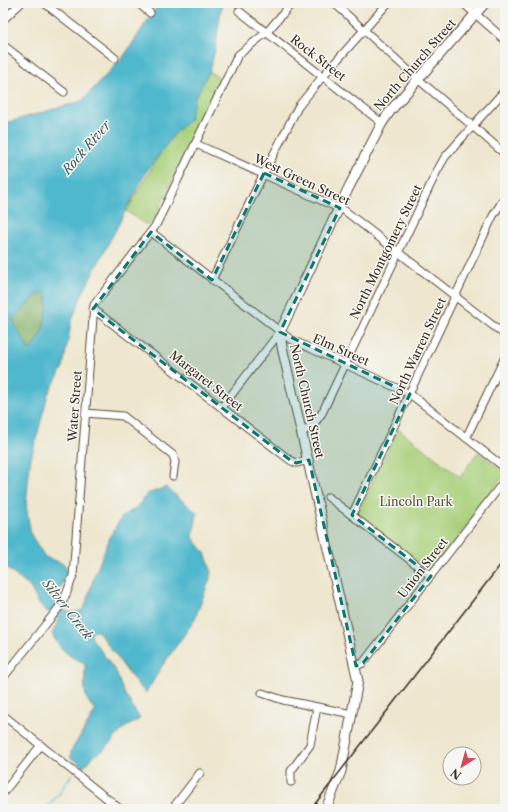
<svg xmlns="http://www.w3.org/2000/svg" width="508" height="812" viewBox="0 0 508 812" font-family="'Libre Caslon Text',serif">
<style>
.green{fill:#a9d07a;stroke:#727d4c}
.forest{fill:#86b26a;stroke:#606e44}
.water{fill:#4fb8cd;stroke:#457176;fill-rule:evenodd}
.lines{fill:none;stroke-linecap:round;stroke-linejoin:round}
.stream{stroke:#4fb8cd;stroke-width:1.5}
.minor-casing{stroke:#564638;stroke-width:9}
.major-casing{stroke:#564638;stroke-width:11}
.minor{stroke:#fff;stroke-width:7}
.major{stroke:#fff;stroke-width:9}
.rail{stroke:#3b2a1e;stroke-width:1.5}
.marked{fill:#0f766e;fill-opacity:0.2;stroke:#0f766e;stroke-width:3;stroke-dasharray:8 5;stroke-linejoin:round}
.labels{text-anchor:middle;stroke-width:3;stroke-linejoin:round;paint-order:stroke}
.street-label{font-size:12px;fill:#3b2a1e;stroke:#f6f6f2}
.park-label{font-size:12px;fill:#565435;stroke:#f6f6f2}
.water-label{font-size:13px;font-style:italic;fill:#425c5b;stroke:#f6f6f2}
</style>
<rect width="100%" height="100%" fill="#f6f6f2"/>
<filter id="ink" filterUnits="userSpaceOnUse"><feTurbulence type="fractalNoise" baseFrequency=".025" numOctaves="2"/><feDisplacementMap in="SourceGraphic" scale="8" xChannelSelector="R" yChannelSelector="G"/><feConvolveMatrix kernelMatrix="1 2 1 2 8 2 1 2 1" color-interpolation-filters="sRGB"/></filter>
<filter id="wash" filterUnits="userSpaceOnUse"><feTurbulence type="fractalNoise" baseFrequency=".012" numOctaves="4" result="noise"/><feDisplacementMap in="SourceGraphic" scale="16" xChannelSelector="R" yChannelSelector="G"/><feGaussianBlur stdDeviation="0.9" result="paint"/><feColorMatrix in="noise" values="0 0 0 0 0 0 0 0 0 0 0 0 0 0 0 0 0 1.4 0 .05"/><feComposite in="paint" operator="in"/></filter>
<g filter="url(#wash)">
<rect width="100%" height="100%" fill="#eee6ce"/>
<path class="green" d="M 209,72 L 222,78 L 153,221 L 150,224 L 145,224 L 126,211 Z
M 398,429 L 460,477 L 478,452 L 504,472 L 502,478 L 434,569 L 430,571 L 357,514 Z"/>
<path class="forest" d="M 46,292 C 51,308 42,340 29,350 C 24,339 16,330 13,319 L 37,294 Z"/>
<path class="water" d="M 159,3 L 222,3 L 215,50 L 210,70 L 195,98 L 189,120 L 176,132 L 146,172 L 82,294 L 71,323 L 63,367 L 48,394 L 30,462 L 26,505 L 31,535 L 45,557 L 64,564 L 67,571 L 62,585 L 53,601 C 64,611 69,616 84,609 L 95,574 L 111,535 L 122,517 L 138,506 L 147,494 L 166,487 L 197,513 L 193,538 L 205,553 L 212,573 L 194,621 L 162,666 L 146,693 C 127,674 114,652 98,631 L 92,632 L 91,637 L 116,672 L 123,691 L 140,719 L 124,728 L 104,750 L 97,753 L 84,766 L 71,758 L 71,751 L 96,710 C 81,699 85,683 85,665 L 83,662 C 68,657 59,648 52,634 L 59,620 L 40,606 L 30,587 L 11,572 L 3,562 L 3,122 L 9,122 L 82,101 L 124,56 ZM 46,292 C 50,307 43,341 29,350 C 24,339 16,330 13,319 L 37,295 Z"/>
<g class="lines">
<path class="stream" d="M 75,769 L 79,762
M 45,809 L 59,794 L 72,774"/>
</g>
</g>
<g filter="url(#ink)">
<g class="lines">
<g class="minor-casing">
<path id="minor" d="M 44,3 L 115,58
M 138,3 L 150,13
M 334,3 L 418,79 L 505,154
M 463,3 L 505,40
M 239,11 L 382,123
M 3,20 L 21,3
M 3,45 L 64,92
M 196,144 L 345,211 L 505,335
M 151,232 L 290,339 L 410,394 L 505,468
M 212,280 L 264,173 L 298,107 L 323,76 L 388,3
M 93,309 L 290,460 L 296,463 L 309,460
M 222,407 L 280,332
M 85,413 L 123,416 L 173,455 L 175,462 L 173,476
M 303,432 L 314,424 L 322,413 L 437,171 L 445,157 L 505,90
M 466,438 L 505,357
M 328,497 L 431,576
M 352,515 L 493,216 L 505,197
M 356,666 L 363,663 L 505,480
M 3,678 L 61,605 L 67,592 L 73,576 L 94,305 L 156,225 L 238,55 L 267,32 L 292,3
M 262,693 L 283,700 L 352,714
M 3,715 L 120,809
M 291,782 L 291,771 L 310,745 L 317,707
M 3,793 L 41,745
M 104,809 L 111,801
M 172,809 L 200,773"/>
</g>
<g class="major-casing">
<path id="major" d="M 326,809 L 341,771 L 358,681 L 282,347 L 280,332 L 348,189 L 382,123 L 391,110 L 485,3"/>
</g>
<use href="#minor" class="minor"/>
<use href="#major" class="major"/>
<path class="rail" d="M 311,809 L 505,559"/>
</g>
</g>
<path class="marked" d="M 264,173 L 340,208 L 280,332 L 410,394 L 352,515 L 431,576 L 363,663 L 356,666 L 309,460 L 296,463 L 290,460 L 93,309 L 151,232 L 212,280 Z"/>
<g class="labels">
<g class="street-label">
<text transform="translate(318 58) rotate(38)" y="4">Rock Street</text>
<text transform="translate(415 65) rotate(-49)" y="4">North Church Street</text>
<text transform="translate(302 180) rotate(25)" y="4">West Green Street</text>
<text transform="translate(386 252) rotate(-64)" y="4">North Montgomery Street</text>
<text transform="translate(341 350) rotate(24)" y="4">Elm Street</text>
<text transform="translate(418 351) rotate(-65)" y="4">North Warren Street</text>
<text transform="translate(206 381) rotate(38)" y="4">Margaret Street</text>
<text transform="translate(307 401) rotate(77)" y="4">North Church Street</text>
<text transform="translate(75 406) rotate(-86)" y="4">Water Street</text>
<text transform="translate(423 568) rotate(-52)" y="4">Union Street</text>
</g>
<g class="park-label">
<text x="416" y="506">Lincoln Park</text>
</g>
<g class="water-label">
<text transform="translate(86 147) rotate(-49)" y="5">Rock River</text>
<text transform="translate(68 609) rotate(52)" y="5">Silver Creek</text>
</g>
</g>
<rect width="508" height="812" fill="none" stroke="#f6f6f2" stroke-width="16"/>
<g transform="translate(462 766) rotate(217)"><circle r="19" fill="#f6f6f2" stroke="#aba49d"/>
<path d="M0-3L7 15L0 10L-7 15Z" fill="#d1495b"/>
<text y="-6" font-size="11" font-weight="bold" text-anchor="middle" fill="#3b2a1e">N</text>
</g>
</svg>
